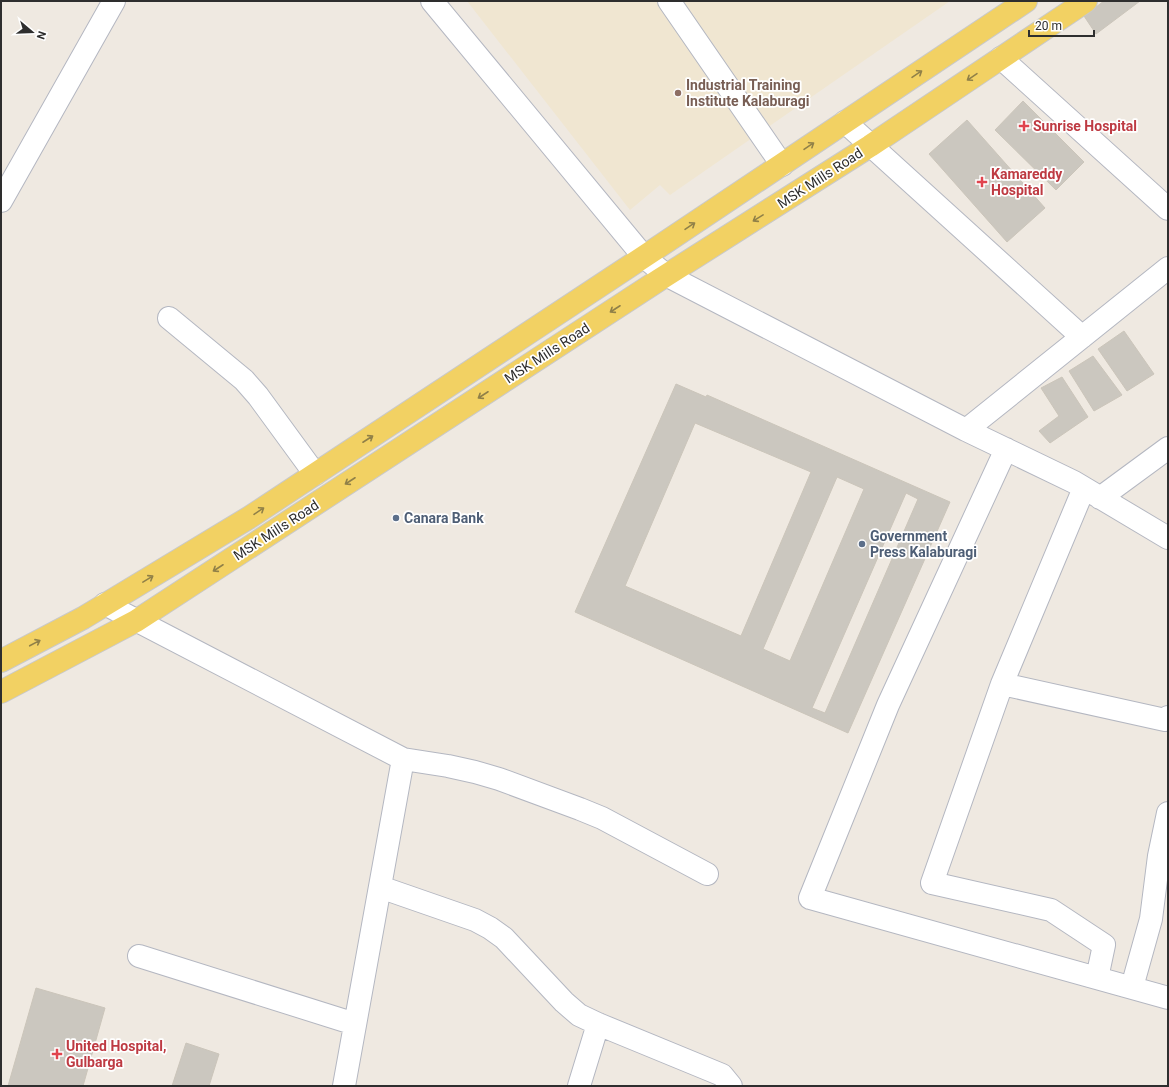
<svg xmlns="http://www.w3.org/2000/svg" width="1169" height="1087" viewBox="0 0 1169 1087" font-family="Roboto,sans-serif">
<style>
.education{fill:#f0e6d1}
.building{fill:#cbc7bf;stroke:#cbc5ba;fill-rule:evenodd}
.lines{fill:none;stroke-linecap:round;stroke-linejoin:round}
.minor-casing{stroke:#b4b7c1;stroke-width:24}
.major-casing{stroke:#c9c9c9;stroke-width:24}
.minor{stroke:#fff;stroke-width:22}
.major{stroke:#f2d163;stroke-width:22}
.oneway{stroke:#908048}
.education-dot{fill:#8d6e63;stroke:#fff;stroke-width:1.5}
.health-dot{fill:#e0444e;stroke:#fff;stroke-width:1.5}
.service-dot{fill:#5c6f8a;stroke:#fff;stroke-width:1.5}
.labels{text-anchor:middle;stroke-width:3.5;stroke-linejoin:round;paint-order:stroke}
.education-label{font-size:14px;font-weight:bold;fill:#785e54;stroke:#fff;text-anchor:start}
.health-label{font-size:14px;font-weight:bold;fill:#be3a42;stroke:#fff;text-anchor:start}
.street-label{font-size:14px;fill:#2e2e2e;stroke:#fff}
.service-label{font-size:14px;font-weight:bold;fill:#4e5e75;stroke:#fff;text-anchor:start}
</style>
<rect width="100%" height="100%" fill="#efe9e1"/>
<path class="education" d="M 467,1 L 950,1 L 670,195 L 660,185 L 630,210 Z"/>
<path class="building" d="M 1104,1 L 1140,1 L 1096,34 L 1084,16 Z
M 1023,101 L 1084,162 L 1056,190 L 995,130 Z
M 967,120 L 1045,208 L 1007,242 L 929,154 Z
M 1124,331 L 1154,374 L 1127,391 L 1098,349 Z
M 1093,356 L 1122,395 L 1094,411 L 1069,371 Z
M 1062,377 L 1088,417 L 1050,443 L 1039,431 L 1059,416 L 1041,388 Z
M 676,384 L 706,397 L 707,395 L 950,502 L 848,733 L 575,612 ZM 695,423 L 811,472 L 741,636 L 625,586 ZM 837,477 L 864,489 L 790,661 L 763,649 ZM 906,493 L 918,499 L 825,713 L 812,708 Z
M 36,988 L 105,1008 L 83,1086 L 8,1086 Z
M 186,1043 L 219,1054 L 209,1086 L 172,1086 Z"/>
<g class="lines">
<g class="minor-casing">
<path id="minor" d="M 432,1 L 644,257 L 666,275 L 966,430 L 1074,482 L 1168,538
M 669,1 L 782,165
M 1001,58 L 1168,209
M 845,122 L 1082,337
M 1,201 L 114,1
M 169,318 L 244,380 L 258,396 L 315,474
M 966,430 L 1168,268
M 1006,449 L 888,705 L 810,898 L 1168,998
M 1084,488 L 1002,684 L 932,883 L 1051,910 L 1104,945 L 1097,978
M 1100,498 L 1168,448
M 105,604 L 403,759 L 344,1086
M 1002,684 L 1165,720 L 1168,717
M 403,759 L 448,766 L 475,772 L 499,779 L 580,809 L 602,818 L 707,874
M 380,887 L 475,920 L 490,928 L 504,938 L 564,1002 L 579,1015 L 598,1024 L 722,1075 L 731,1086
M 139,956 L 355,1024
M 1132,987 L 1151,919 L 1159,856 L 1168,813
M 579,1086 L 598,1024"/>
</g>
<g class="major-casing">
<path id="major" d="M 1,661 L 83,618 L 250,517 L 657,248 L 1026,1
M 1,692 L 136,621 L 659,280 L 870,146 L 1086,1"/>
</g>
<use href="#minor" class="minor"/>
<use href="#major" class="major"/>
</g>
<defs><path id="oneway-shaft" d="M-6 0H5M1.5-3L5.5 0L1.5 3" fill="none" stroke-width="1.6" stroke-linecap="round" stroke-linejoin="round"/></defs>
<g class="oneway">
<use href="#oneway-shaft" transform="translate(917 74) rotate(-34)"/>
<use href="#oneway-shaft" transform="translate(972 77) rotate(146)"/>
<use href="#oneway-shaft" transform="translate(809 146) rotate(-34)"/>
<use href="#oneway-shaft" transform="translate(758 218) rotate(148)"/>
<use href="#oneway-shaft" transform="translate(690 226) rotate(-34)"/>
<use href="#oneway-shaft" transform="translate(615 309) rotate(147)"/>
<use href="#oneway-shaft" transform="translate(483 395) rotate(147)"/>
<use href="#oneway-shaft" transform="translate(368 439) rotate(-33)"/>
<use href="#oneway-shaft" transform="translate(350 481) rotate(147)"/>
<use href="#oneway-shaft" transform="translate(259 511) rotate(-34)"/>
<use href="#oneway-shaft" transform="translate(218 568) rotate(147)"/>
<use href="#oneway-shaft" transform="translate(148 579) rotate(-31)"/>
<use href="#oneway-shaft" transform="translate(35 643) rotate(-28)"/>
</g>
<circle class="education-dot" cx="678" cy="93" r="4"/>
<g class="health-dot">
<path d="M1022 120h4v4h4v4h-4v4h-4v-4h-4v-4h4z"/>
<path d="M980 176h4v4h4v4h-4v4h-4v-4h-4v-4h4z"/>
<path d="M55 1048h4v4h4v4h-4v4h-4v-4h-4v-4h4z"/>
</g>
<g class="service-dot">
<circle cx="396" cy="518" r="4"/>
<circle cx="862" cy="544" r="4"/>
</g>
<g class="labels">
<g class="education-label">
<text x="686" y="90">Industrial Training<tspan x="686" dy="16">Institute Kalaburagi</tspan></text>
</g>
<g class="health-label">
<text x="1033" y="131">Sunrise Hospital</text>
<text x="991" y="179">Kamareddy<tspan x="991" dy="16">Hospital</tspan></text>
<text x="66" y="1051">United Hospital,<tspan x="66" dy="16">Gulbarga</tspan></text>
</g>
<g class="street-label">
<text transform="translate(820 178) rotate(-33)" y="5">MSK Mills Road</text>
<text transform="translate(547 353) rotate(-33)" y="5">MSK Mills Road</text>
<text transform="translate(276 530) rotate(-33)" y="5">MSK Mills Road</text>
</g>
<g class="service-label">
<text x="404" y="523">Canara Bank</text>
<text x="870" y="541">Government<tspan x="870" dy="16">Press Kalaburagi</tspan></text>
</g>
</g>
<rect width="1169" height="1087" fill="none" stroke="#2e2e2e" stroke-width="4"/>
<g transform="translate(32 32) rotate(109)" stroke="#ffffff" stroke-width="3" paint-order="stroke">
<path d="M0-3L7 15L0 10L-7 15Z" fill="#2e2e2e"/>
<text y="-6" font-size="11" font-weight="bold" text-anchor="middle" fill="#2e2e2e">N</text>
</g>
<path d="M1029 30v6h65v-6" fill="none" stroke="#2e2e2e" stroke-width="2"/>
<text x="1035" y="30" font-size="12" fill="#2e2e2e" stroke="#ffffff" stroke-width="3" paint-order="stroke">20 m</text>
</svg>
